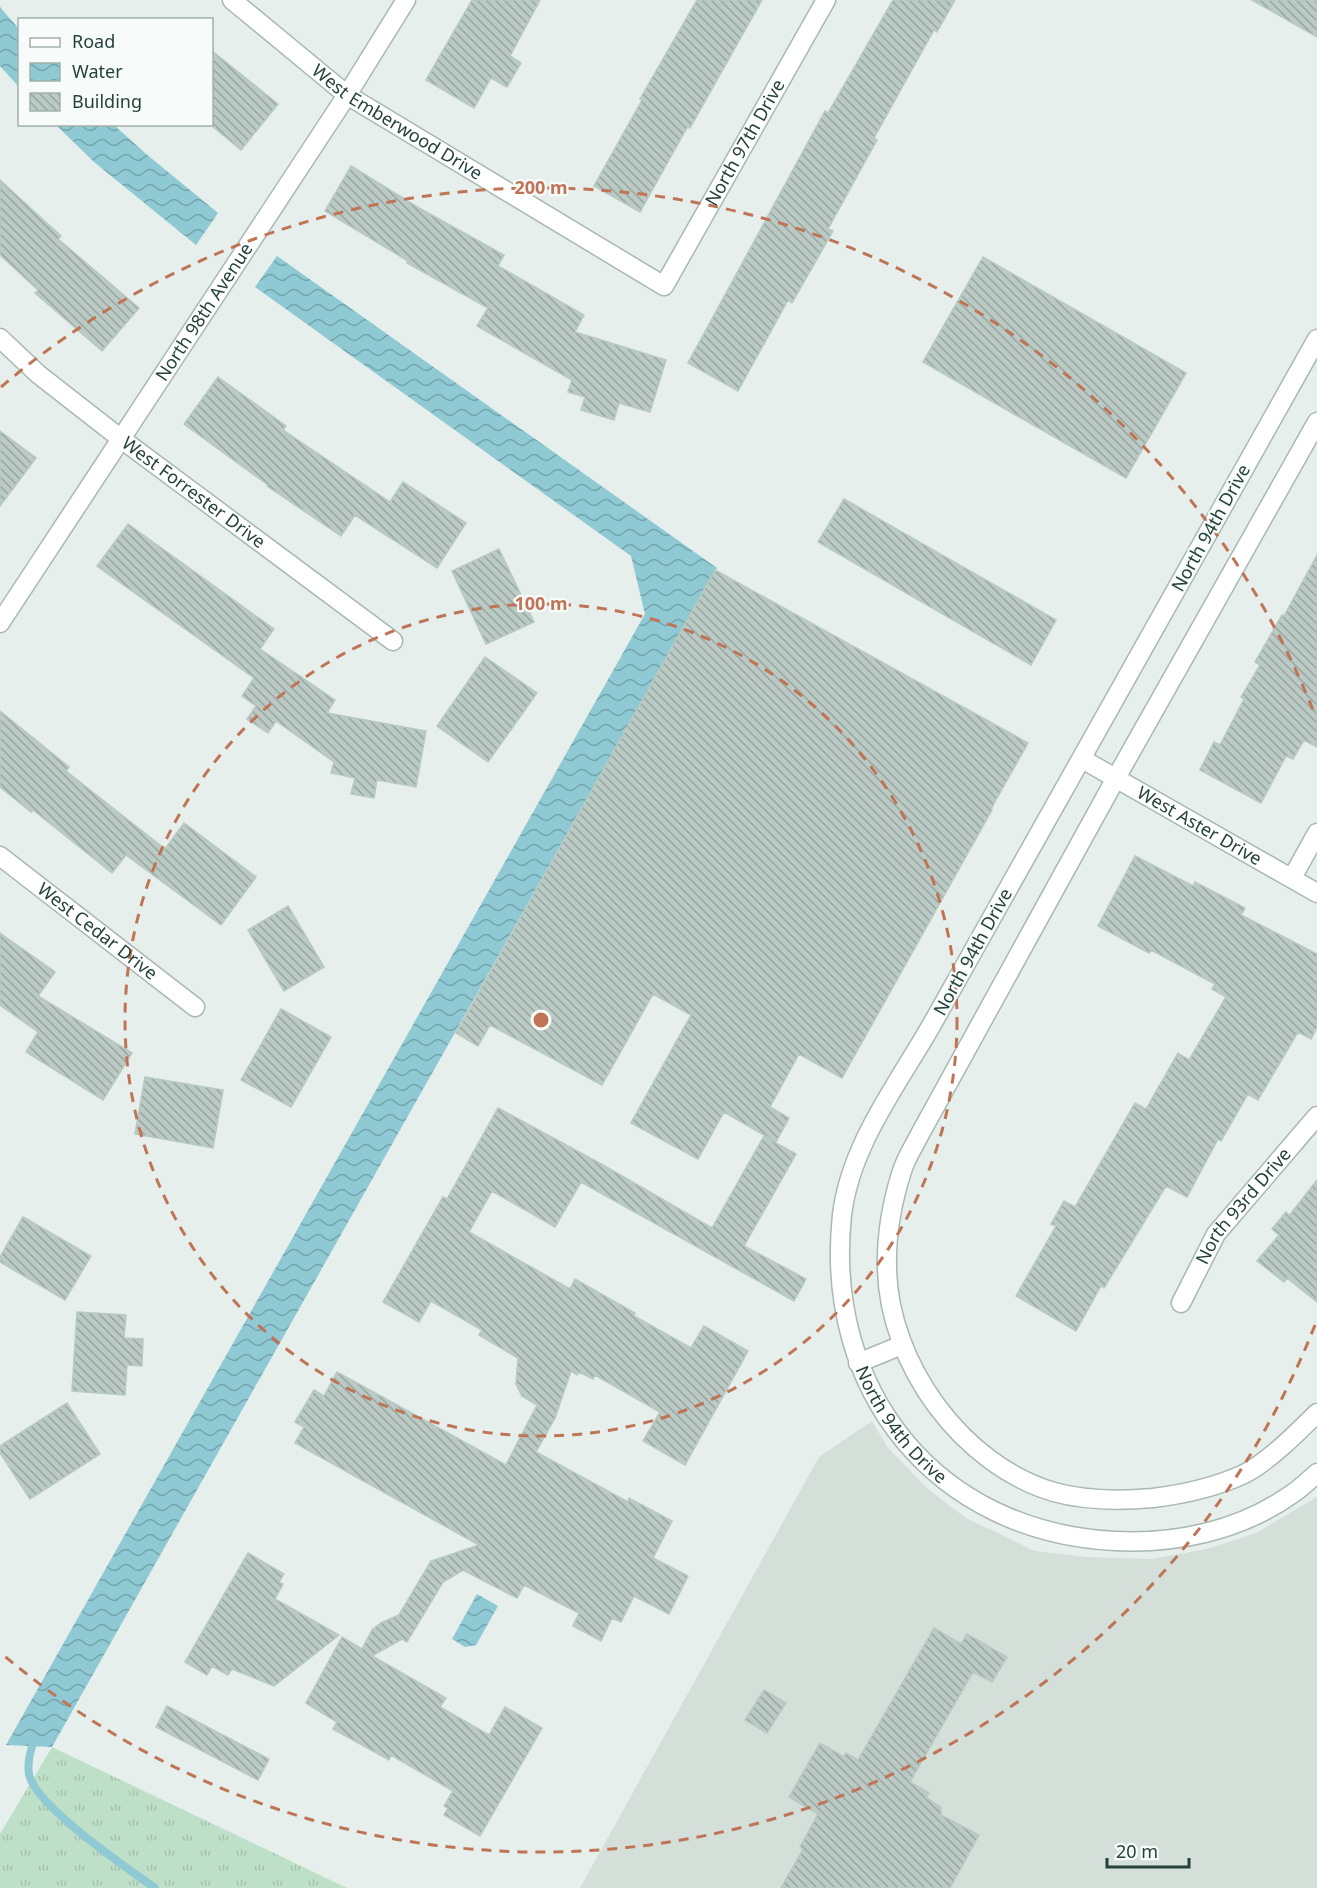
<svg xmlns="http://www.w3.org/2000/svg" width="1317" height="1888" viewBox="0 0 1317 1888" font-family="'Noto Sans',sans-serif">
<style>
.built{fill:#d4dfda}
.grass{fill:url(#grass-tufts)}
.water{fill:url(#water-waves)}
.lines{fill:none;stroke-linecap:round;stroke-linejoin:round}
.stream{stroke:#8ec9d4;stroke-width:8}
.building{fill:url(#building-back-hatch);stroke:#b8c9c2;stroke-width:1.5}
.minor-casing{stroke:#a8b8b2;stroke-width:21}
.minor{stroke:#fff;stroke-width:18}
.ring{fill:none;stroke:#c07456;stroke-width:3;stroke-dasharray:10 8}
.labels{text-anchor:middle;stroke-width:4.5;stroke-linejoin:round;paint-order:stroke}
.street-label{font-size:18px;fill:#24423a;stroke:#f7fbf9}
.centre{fill:#c07456;stroke:#f7fbf9;stroke-width:3}
.ring-label{font-size:18px;text-anchor:middle;font-weight:bold;fill:#c07456;stroke:#f7fbf9;stroke-width:4.5;stroke-linejoin:round;paint-order:stroke}
</style>
<defs>
<pattern id="grass-tufts" width="24" height="20" patternUnits="userSpaceOnUse" patternTransform="scale(1.5)"><rect width="24" height="20" fill="#bfe0c8"/><path d="M3 7l-1-3M5 7V3M7 7l1-3M15 17l-1-3M17 17v-4M19 17l1-3" fill="none" stroke="#a4c1ad"/></pattern>
<pattern id="water-waves" width="16" height="10" patternUnits="userSpaceOnUse" patternTransform="scale(1.5)"><rect width="16" height="10" fill="#8ec9d4"/><path d="M0 5q4-4 8 0t8 0" fill="none" stroke="#74a5ad"/></pattern>
<pattern id="building-back-hatch" width="6" height="6" patternUnits="userSpaceOnUse" patternTransform="scale(1.5)"><rect width="6" height="6" fill="#bbcac4"/><path d="M-1 5l2 2M0 0l6 6M5-1l2 2" fill="none" stroke="#98a6a0"/></pattern>
</defs>
<rect width="100%" height="100%" fill="#e6efeb"/>
<path class="built" d="M 872,1421 L 888,1448 L 929,1490 L 966,1518 L 1035,1551 L 1087,1557 L 1151,1559 L 1207,1549 L 1256,1533 L 1317,1497 L 1317,1888 L 580,1888 L 819,1457 Z"/>
<path class="grass" d="M 52,1747 L 347,1888 L 0,1888 L 0,1834 Z"/>
<path class="water" d="M 0,7 L 19,29 L 19,87 L 0,66 Z
M 56,125 L 114,125 L 145,153 L 218,213 L 196,245 L 94,162 Z
M 277,256 L 717,568 L 52,1747 L 6,1745 L 645,614 L 631,556 L 255,287 Z
M 477,1594 L 498,1606 L 476,1645 L 465,1647 L 452,1639 Z"/>
<g class="lines">
<path class="stream" d="M 35,1738 C 31,1749 27,1761 29,1774 C 34,1805 127,1868 155,1888"/>
</g>
<path class="building" d="M 472,0 L 540,0 L 510,56 L 521,63 L 507,87 L 491,78 L 474,108 L 426,80 Z
M 697,0 L 762,0 L 690,128 L 688,126 L 640,212 L 594,186 L 642,100 L 640,99 Z
M 893,0 L 955,0 L 937,32 L 934,30 L 874,138 L 877,140 L 828,229 L 833,231 L 792,303 L 788,300 L 738,391 L 688,363 L 825,111 L 828,113 Z
M 1252,0 L 1317,0 L 1317,37 Z
M 212,51 L 278,104 L 241,150 L 212,126 Z
M 351,166 L 419,208 L 504,255 L 498,266 L 584,315 L 575,332 L 666,360 L 650,412 L 619,403 L 614,420 L 581,410 L 585,397 L 568,392 L 572,380 L 477,326 L 488,308 L 407,263 L 408,261 L 325,211 Z
M 0,180 L 61,236 L 58,239 L 139,308 L 102,351 L 35,293 L 38,290 L 0,255 Z
M 983,257 L 1186,373 L 1126,478 L 923,362 Z
M 218,377 L 286,426 L 283,430 L 390,502 L 403,482 L 466,523 L 437,568 L 355,515 L 341,536 L 267,486 L 268,485 L 184,424 Z
M 0,431 L 36,458 L 0,506 Z
M 844,499 L 1056,620 L 1031,665 L 818,542 Z
M 128,524 L 274,629 L 260,649 L 335,700 L 327,713 L 426,731 L 416,787 L 377,780 L 374,798 L 351,794 L 355,778 L 331,773 L 334,762 L 276,721 L 268,733 L 247,719 L 256,706 L 242,696 L 254,678 L 97,566 Z
M 499,549 L 534,622 L 486,644 L 452,571 Z
M 1317,555 L 1317,747 L 1304,740 L 1293,759 L 1286,756 L 1261,803 L 1200,770 L 1214,742 L 1220,745 L 1244,699 L 1241,697 L 1260,665 L 1255,662 L 1282,615 L 1284,616 Z
M 715,570 L 1028,743 L 991,809 L 992,810 L 842,1078 L 799,1054 L 770,1107 L 789,1118 L 776,1142 L 724,1112 L 698,1159 L 631,1123 L 691,1015 L 653,994 L 602,1085 L 490,1025 L 478,1046 L 456,1033 Z
M 485,657 L 537,693 L 488,762 L 437,726 Z
M 0,711 L 69,767 L 66,771 L 165,849 L 184,823 L 256,877 L 221,925 L 126,855 L 112,873 L 33,810 L 31,812 L 0,787 Z
M 1135,856 L 1193,886 L 1195,882 L 1245,908 L 1241,915 L 1317,954 L 1317,1027 L 1311,1039 L 1298,1032 L 1258,1100 L 1248,1094 L 1221,1141 L 1218,1139 L 1187,1197 L 1166,1186 L 1104,1288 L 1101,1286 L 1076,1331 L 1016,1296 L 1056,1226 L 1051,1224 L 1064,1201 L 1075,1207 L 1135,1103 L 1146,1109 L 1178,1053 L 1189,1060 L 1226,997 L 1212,989 L 1215,984 L 1151,950 L 1149,953 L 1098,926 Z
M 288,906 L 324,967 L 284,991 L 248,930 Z
M 0,933 L 55,972 L 38,996 L 132,1053 L 103,1100 L 26,1052 L 38,1032 L 0,1005 Z
M 281,1009 L 331,1037 L 291,1107 L 241,1080 Z
M 145,1077 L 223,1090 L 213,1148 L 135,1134 Z
M 498,1108 L 603,1165 L 712,1228 L 764,1136 L 796,1154 L 744,1246 L 806,1279 L 794,1301 L 581,1182 L 555,1227 L 492,1191 L 469,1232 L 570,1289 L 575,1279 L 635,1313 L 634,1316 L 691,1348 L 704,1326 L 748,1351 L 685,1465 L 643,1441 L 660,1412 L 595,1375 L 593,1379 L 579,1372 L 577,1375 L 571,1371 L 555,1418 L 536,1452 L 628,1502 L 629,1498 L 672,1521 L 653,1558 L 688,1576 L 669,1614 L 634,1596 L 621,1622 L 612,1618 L 601,1641 L 573,1626 L 579,1613 L 524,1585 L 517,1598 L 463,1570 L 443,1582 L 407,1642 L 402,1639 L 372,1656 L 446,1698 L 440,1707 L 489,1735 L 505,1707 L 542,1728 L 480,1836 L 444,1815 L 448,1808 L 444,1806 L 453,1791 L 391,1755 L 389,1760 L 333,1729 L 337,1722 L 306,1703 L 342,1637 L 362,1649 L 372,1630 L 381,1623 L 399,1615 L 431,1561 L 479,1545 L 295,1443 L 304,1427 L 295,1422 L 314,1390 L 324,1396 L 337,1372 L 506,1465 L 537,1405 L 522,1396 L 516,1384 L 518,1358 L 479,1335 L 482,1330 L 431,1301 L 419,1322 L 383,1302 L 443,1197 L 447,1199 Z
M 1317,1180 L 1317,1302 L 1287,1278 L 1284,1282 L 1257,1261 L 1279,1235 L 1272,1229 L 1286,1212 L 1289,1216 Z
M 23,1217 L 91,1256 L 65,1300 L 0,1262 L 0,1257 Z
M 77,1312 L 126,1315 L 124,1338 L 143,1339 L 142,1366 L 127,1365 L 125,1395 L 72,1391 Z
M 67,1403 L 100,1454 L 30,1499 L 0,1453 L 0,1446 Z
M 248,1553 L 284,1574 L 279,1582 L 283,1584 L 275,1599 L 339,1635 L 274,1686 L 232,1669 L 228,1675 L 212,1666 L 207,1675 L 185,1662 Z
M 934,1628 L 961,1644 L 967,1634 L 1007,1657 L 992,1682 L 973,1672 L 910,1782 L 929,1793 L 926,1798 L 941,1807 L 941,1815 L 979,1835 L 950,1888 L 781,1888 L 803,1849 L 800,1847 L 818,1814 L 789,1797 L 820,1743 L 844,1757 L 846,1753 L 858,1760 Z
M 764,1690 L 786,1703 L 767,1733 L 745,1720 Z
M 167,1706 L 269,1759 L 258,1780 L 156,1727 Z"/>
<g class="lines">
<g class="minor-casing">
<g id="minor">
<path id="s1" d="M 232,0 L 347,95 L 664,286 L 826,0"/>
<path id="s2" d="M 0,338 L 38,374 L 120,438 L 393,641"/>
<path id="s3" d="M 1317,339 L 931,1026 C 897,1085 850,1146 842,1215 C 823,1391 936,1532 1115,1541 C 1176,1544 1238,1531 1289,1496 C 1299,1490 1308,1481 1317,1473"/>
<path d="M 1317,422 L 1116,778 L 920,1134 C 914,1146 906,1158 902,1171 C 892,1202 886,1237 887,1269 C 889,1364 962,1465 1054,1492 C 1086,1501 1119,1501 1153,1498 C 1185,1494 1214,1488 1244,1474 C 1268,1462 1298,1432 1317,1413"/>
<path id="s4" d="M 0,623 L 347,95 L 406,0"/>
<path id="s5" d="M 1082,759 L 1317,893"/>
<path id="s6" d="M 0,856 L 195,1007"/>
<path d="M 1292,878 L 1317,833"/>
<path id="s7" d="M 1181,1303 L 1216,1234 L 1317,1116"/>
<path d="M 858,1363 L 902,1345"/>
</g>
</g>
<use href="#minor" class="minor"/>
</g>
<g class="ring">
<circle cx="541" cy="1020" r="416"/>
<path d="M1315 1325A832 832 0 0 1 1 1653M1 387A832 832 0 0 1 1315 715"/>
</g>
<g class="labels">
<g class="street-label">
<text dy="6" stroke="none"><textPath href="#s1" startOffset="206">West Emberwood Drive</textPath></text>
<text dy="6" stroke="none"><textPath href="#s1" startOffset="684">North 97th Drive</textPath></text>
<text dy="6" stroke="none"><textPath href="#s4" startOffset="372">North 98th Avenue</textPath></text>
<text dy="6" stroke="none"><textPath href="#s2" startOffset="248">West Forrester Drive</textPath></text>
<text transform="translate(1211 528) rotate(-61)" y="6">North 94th Drive</text>
<text dy="6" stroke="none"><textPath href="#s5" startOffset="135">West Aster Drive</textPath></text>
<text dy="6" stroke="none"><textPath href="#s6" startOffset="123">West Cedar Drive</textPath></text>
<text transform="translate(973 952) rotate(-61)" y="6">North 94th Drive</text>
<text dy="6" stroke="none"><textPath href="#s7" startOffset="116">North 93rd Drive</textPath></text>
<text dy="6" stroke="none"><textPath href="#s3" startOffset="1224">North 94th Drive</textPath></text>
</g>
</g>
<circle cx="541" cy="1020" r="9" class="centre"/>
<g class="ring-label">
<text x="541" y="194">200 m</text>
<text x="541" y="610">100 m</text>
</g>
<rect x="18" y="18" width="195" height="108" fill="#f7fbf9" stroke="#a3b1ad" stroke-width="1.5"/>
<rect x="30" y="38" width="30" height="9" fill="#ffffff" stroke="#a3b1ad" stroke-width="1.5"/>
<text x="72" y="48" font-size="18" fill="#24423a">Road</text>
<rect x="30" y="63" width="30" height="18" fill="url(#water-waves)" stroke="#a3b1ad" stroke-width="1.5"/>
<text x="72" y="78" font-size="18" fill="#24423a">Water</text>
<rect x="30" y="93" width="30" height="18" fill="url(#building-back-hatch)" stroke="#a3b1ad" stroke-width="1.5"/>
<text x="72" y="108" font-size="18" fill="#24423a">Building</text>
<path d="M1107 1858v9h82v-9" fill="none" stroke="#24423a" stroke-width="3"/>
<text x="1116" y="1858" font-size="18" fill="#24423a" stroke="#f7fbf9" stroke-width="4.5" paint-order="stroke">20 m</text>
</svg>
